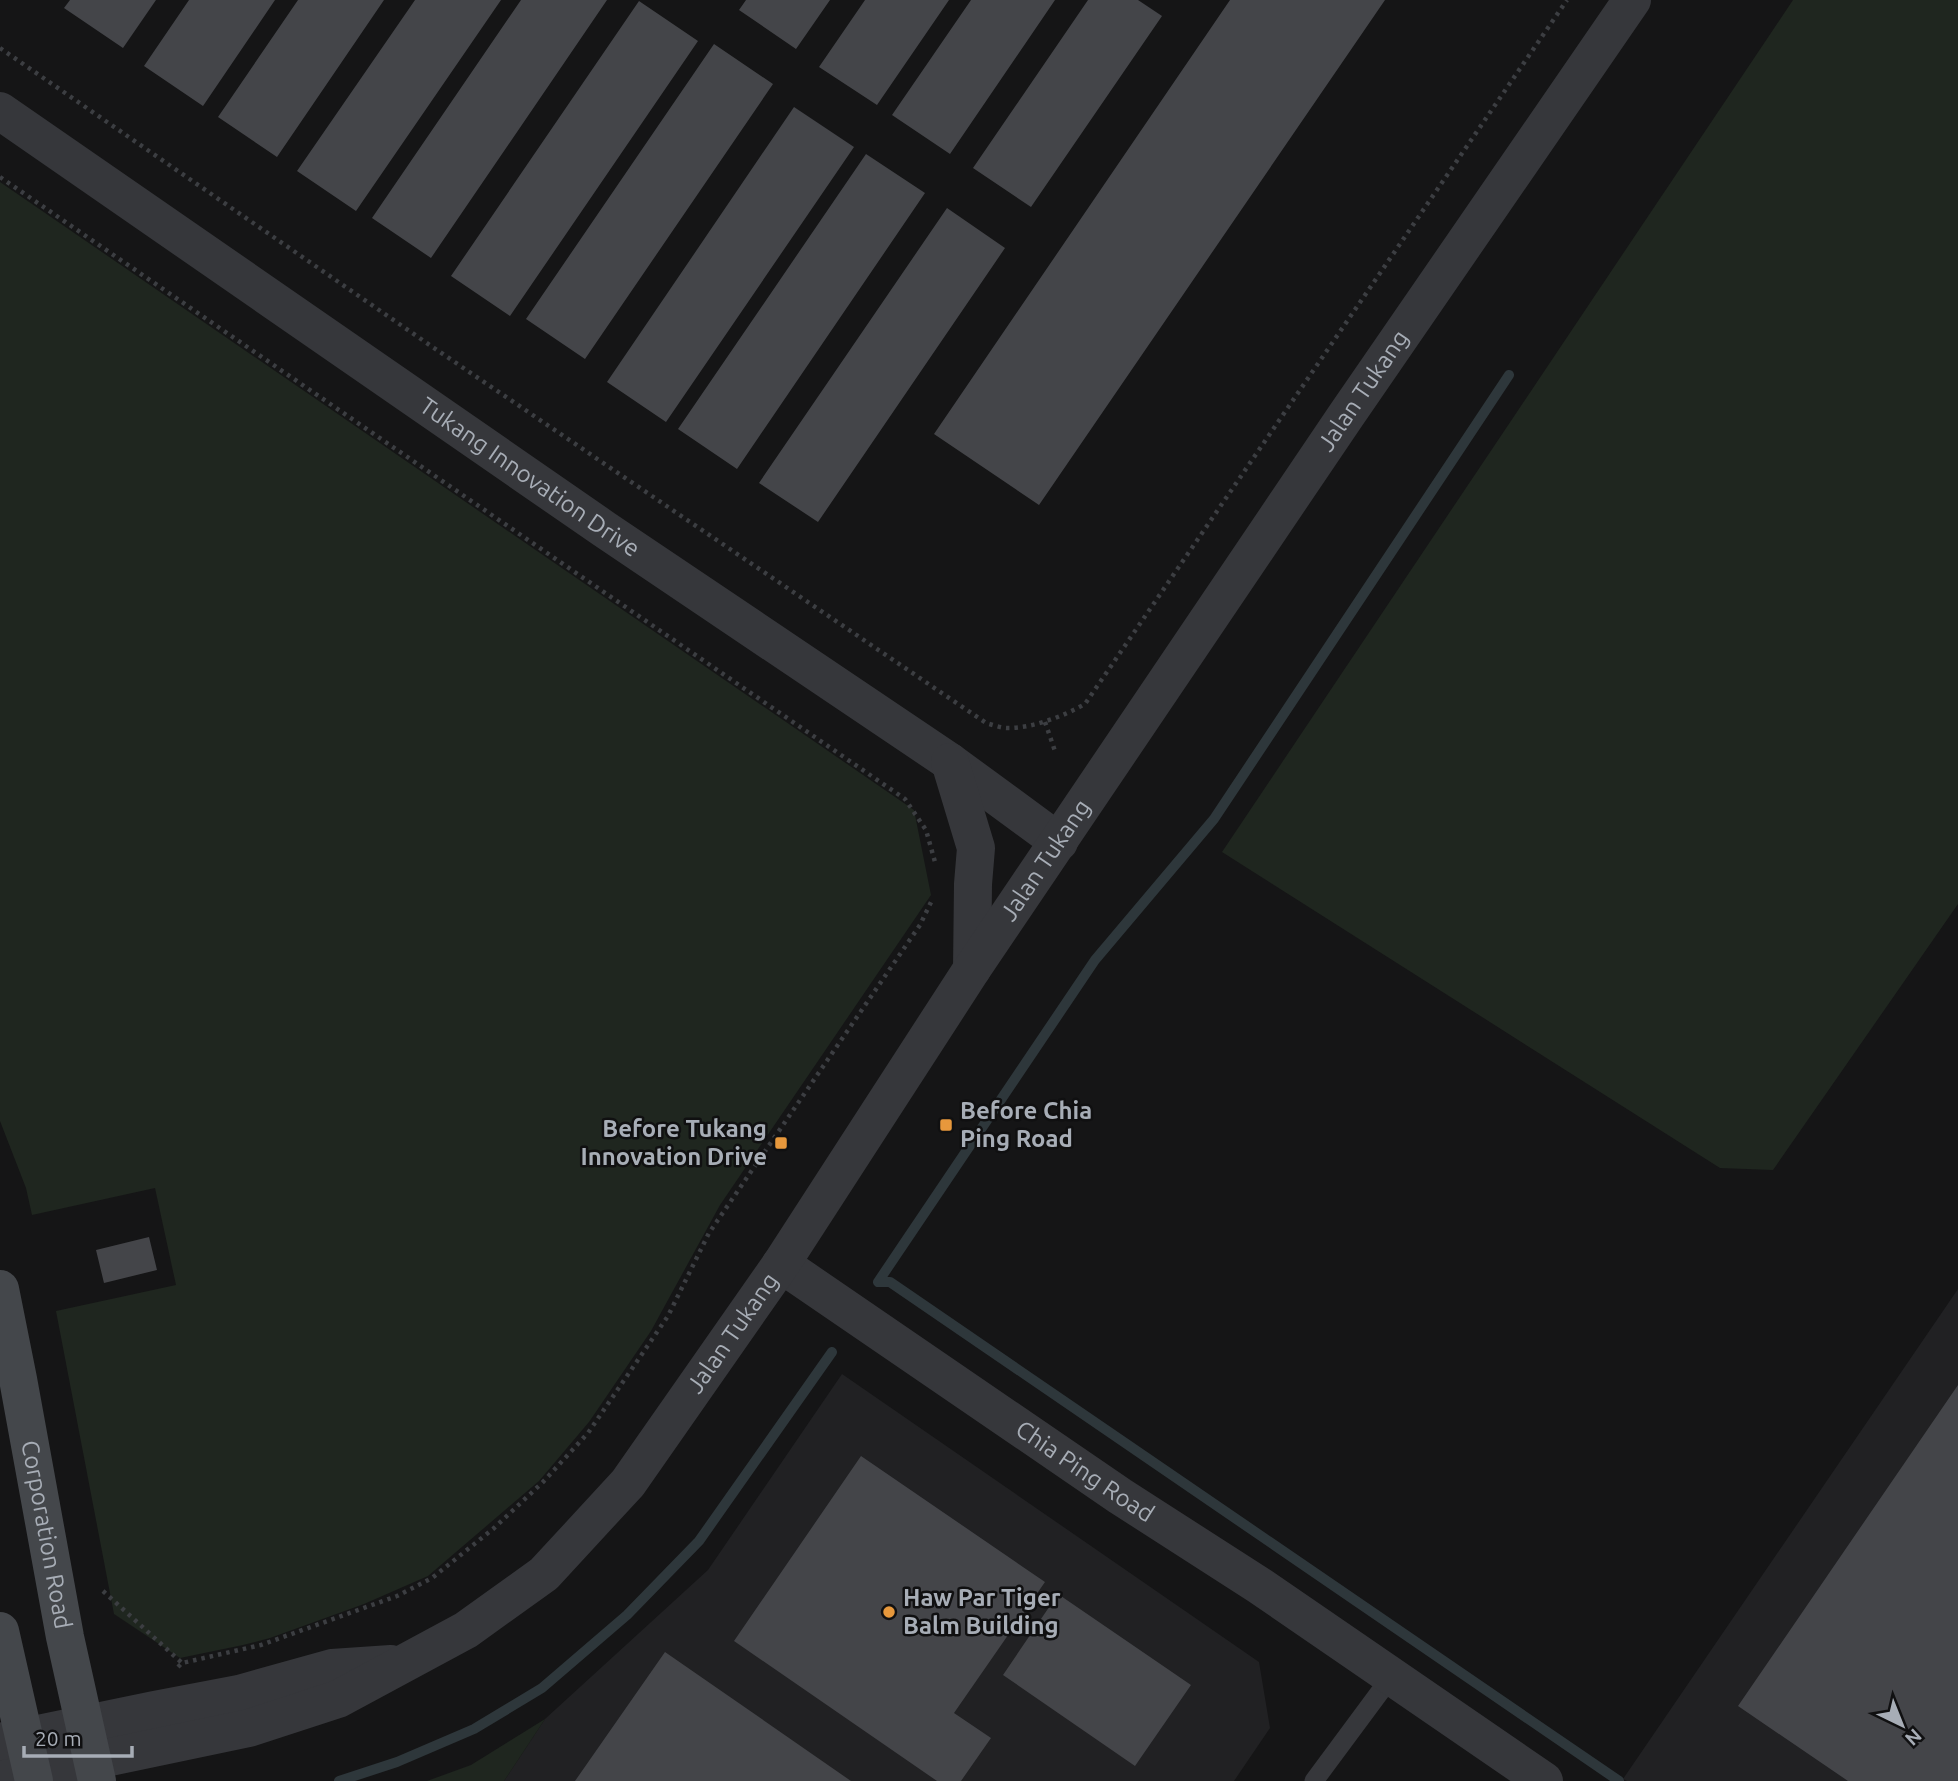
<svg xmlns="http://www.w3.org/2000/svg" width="1958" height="1781" viewBox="0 0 1958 1781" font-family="Ubuntu,sans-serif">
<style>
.built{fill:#212123}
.green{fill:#1f261f}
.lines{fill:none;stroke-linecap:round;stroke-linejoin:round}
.stream{stroke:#2e373b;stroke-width:10}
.building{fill:#444549}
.path{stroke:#3c3e42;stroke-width:4.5;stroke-dasharray:3.5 5;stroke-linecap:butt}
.lane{stroke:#36373b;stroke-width:19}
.street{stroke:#36373b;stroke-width:38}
.secondary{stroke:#44474b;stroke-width:38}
.poi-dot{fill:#e7983c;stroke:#101011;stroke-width:2.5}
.labels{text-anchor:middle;stroke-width:5;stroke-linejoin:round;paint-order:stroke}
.street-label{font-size:24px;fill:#a7adb6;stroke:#101011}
.poi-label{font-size:24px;font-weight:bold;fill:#a7adb6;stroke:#101011;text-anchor:start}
</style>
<rect width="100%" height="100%" fill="#151516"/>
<path class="built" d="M 1958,1289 L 1958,1781 L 1627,1781 L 1623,1779 Z
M 842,1374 L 1259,1662 L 1270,1728 L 1234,1781 L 504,1781 L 545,1719 L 708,1570 Z"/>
<path class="green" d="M 1793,0 L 1958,0 L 1958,904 L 1773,1170 L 1720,1168 L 1222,852 Z
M 0,182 L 914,810 L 931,895 L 720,1205 L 651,1331 L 589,1422 L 539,1481 L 428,1576 L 364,1604 L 270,1638 L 243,1645 L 180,1658 L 114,1614 L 56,1311 L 176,1285 L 155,1188 L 32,1215 L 26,1188 L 0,1121 Z
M 545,1719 L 504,1781 L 427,1781 L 471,1765 Z"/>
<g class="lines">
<path class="stream" d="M 878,1282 L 1095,960 L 1214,819 L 1509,375
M 878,1282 L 890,1282 L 1619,1781
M 339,1781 L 397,1762 L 474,1729 L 542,1688 L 627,1615 L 699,1541 L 832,1352"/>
</g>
<path class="building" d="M 70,0 L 156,0 L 123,48 L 64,8 Z
M 189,0 L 275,0 L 203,106 L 144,66 Z
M 298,0 L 384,0 L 277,157 L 218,117 Z
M 415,0 L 501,0 L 356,211 L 297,171 Z
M 521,0 L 607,0 L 431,258 L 372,218 Z
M 746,0 L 830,0 L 796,49 L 739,10 Z
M 865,0 L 949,0 L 877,105 L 819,67 Z
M 971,0 L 1055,0 L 950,154 L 892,115 Z
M 1088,0 L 1138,0 L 1162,16 L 1031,207 L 973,168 Z
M 1230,0 L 1385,0 L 1039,505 L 934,434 Z
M 639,1 L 698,41 L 510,316 L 451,276 Z
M 714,44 L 773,84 L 585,359 L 526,319 Z
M 794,107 L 854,147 L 666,422 L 607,382 Z
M 866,154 L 925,193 L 737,469 L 678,429 Z
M 947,208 L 1005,248 L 818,522 L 759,483 Z
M 149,1237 L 157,1270 L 104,1283 L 96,1250 Z
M 1958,1385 L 1958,1781 L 1848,1781 L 1738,1706 Z
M 861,1456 L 1045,1582 L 954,1713 L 991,1738 L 961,1781 L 937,1781 L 734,1641 Z
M 1058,1594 L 1191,1685 L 1135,1766 L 1003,1675 Z
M 665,1652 L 717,1688 L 851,1781 L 575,1781 Z"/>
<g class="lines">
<path class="path" d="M 0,48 L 434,348 L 986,723 C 993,725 1001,728 1008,728 C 1033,728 1064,716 1085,704 L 1567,0
M 0,177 L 905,799 L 926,830 L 935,862
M 1045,722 L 1056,754
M 103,1591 L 182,1663
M 178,1667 L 182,1663 L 261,1645 L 397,1596 L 432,1578 L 493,1529 L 543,1482 L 588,1433 L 668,1316 L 709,1233 L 920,925 L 933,898"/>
<path class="lane" d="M 1314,1781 L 1391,1677"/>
<g class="street">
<path id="s1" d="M 0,111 L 604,529 L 950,762 L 1059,842"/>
<path d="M 950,762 L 976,848 L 973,884 L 972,969"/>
<path id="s2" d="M 781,1264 L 1120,1496 L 1260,1586 L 1544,1781"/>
<path d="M 0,1742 L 154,1710 L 239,1694 L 332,1668 L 391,1664"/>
<path id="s3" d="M 0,1780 L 249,1728 L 338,1699 L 466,1630 L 544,1574 L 628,1483 L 781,1264 L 972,969 L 1345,417 L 1632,0"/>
</g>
<g class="secondary">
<path id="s4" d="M 0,1289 L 18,1379 L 65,1637 L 97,1781"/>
<path d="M 0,1631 L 34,1781"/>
</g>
</g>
<g class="poi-dot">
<rect x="939" y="1118" width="14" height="14" rx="3.5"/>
<rect x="774" y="1136" width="14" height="14" rx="3.5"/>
<circle cx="889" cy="1612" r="7"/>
</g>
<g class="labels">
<g class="street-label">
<text dy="8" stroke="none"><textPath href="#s3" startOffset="2030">Jalan Tukang</textPath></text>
<text dy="8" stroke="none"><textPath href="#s1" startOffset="644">Tukang Innovation Drive</textPath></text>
<text dy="8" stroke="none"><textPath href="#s3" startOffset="1463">Jalan Tukang</textPath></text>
<text dy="8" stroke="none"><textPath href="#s3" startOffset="896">Jalan Tukang</textPath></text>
<text dy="8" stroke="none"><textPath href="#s2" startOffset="368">Chia Ping Road</textPath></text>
<text dy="8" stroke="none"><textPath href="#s4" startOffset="250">Corporation Road</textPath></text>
</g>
<g class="poi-label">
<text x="960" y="1119">Before Chia<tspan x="960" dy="28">Ping Road</tspan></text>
<text x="767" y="1137" text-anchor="end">Before Tukang<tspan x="767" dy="28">Innovation Drive</tspan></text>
<text x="903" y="1606">Haw Par Tiger<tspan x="903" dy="28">Balm Building</tspan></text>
</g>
</g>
<g transform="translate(1902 1725) rotate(137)" stroke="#101011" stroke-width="5" paint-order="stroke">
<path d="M0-5L12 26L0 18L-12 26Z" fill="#a7adb6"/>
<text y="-10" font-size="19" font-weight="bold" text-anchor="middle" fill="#a7adb6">N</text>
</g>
<path d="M24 1746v10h108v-10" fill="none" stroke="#a7adb6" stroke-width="3.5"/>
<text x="35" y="1746" font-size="21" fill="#a7adb6" stroke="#101011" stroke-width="5" paint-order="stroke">20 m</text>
</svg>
